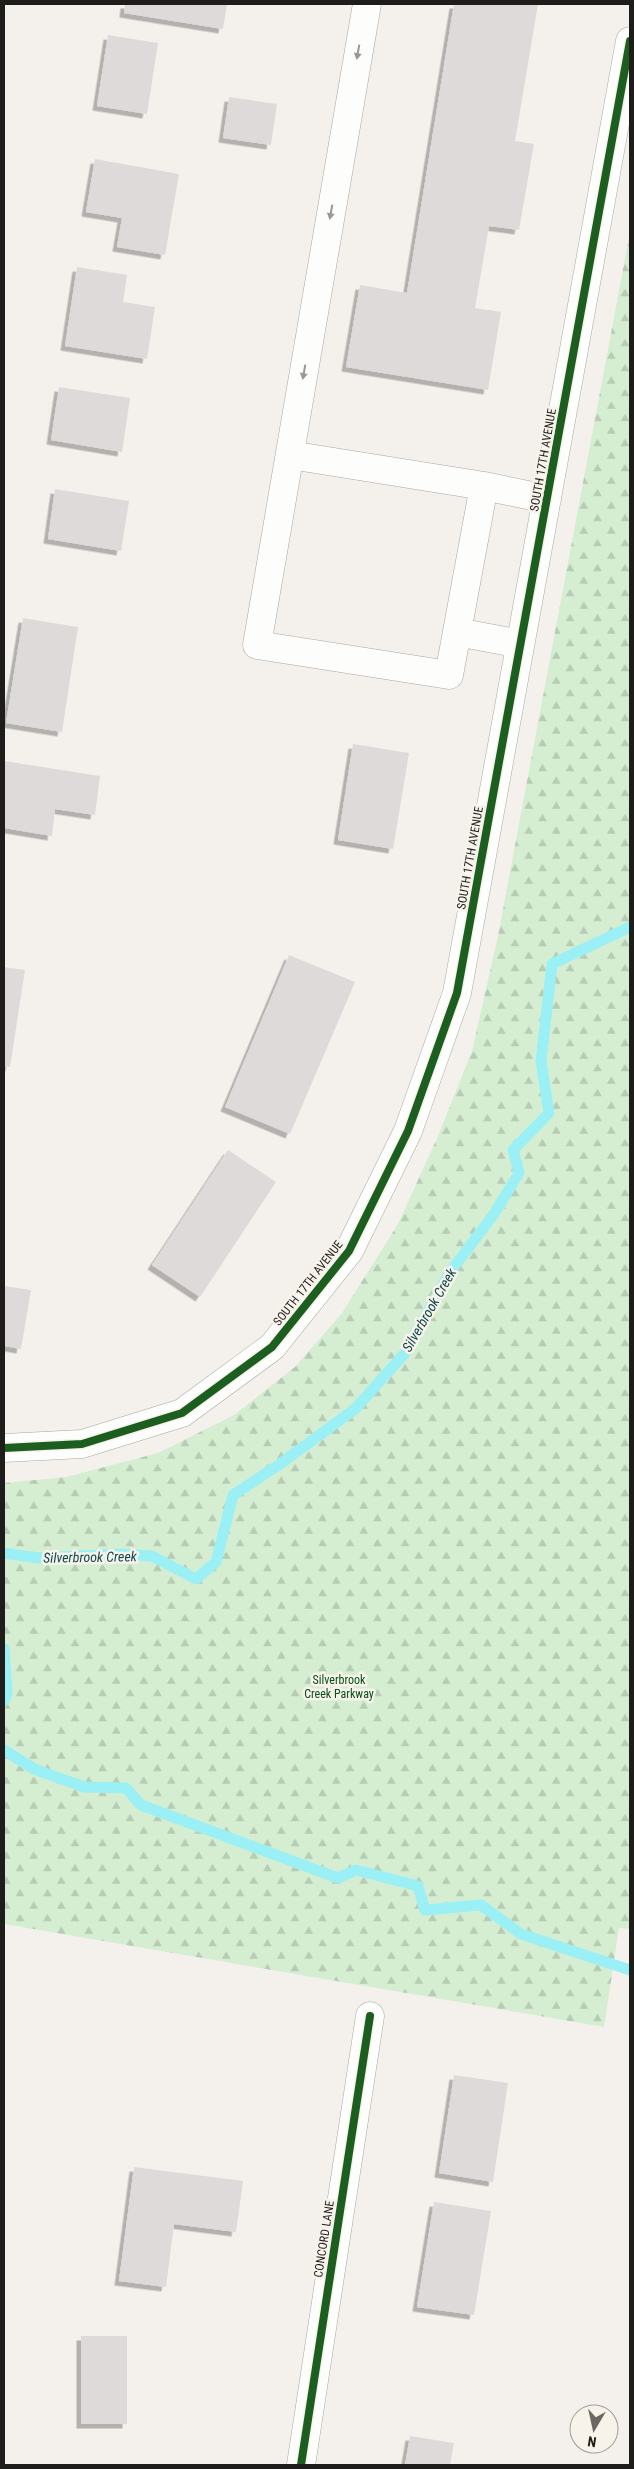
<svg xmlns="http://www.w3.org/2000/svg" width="634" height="2469" viewBox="0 0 634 2469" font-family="'Roboto Condensed',sans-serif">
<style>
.forest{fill:url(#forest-firs)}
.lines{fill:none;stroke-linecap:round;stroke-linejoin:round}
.stream{stroke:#9bf0f5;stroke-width:11}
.building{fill:#dddad9;filter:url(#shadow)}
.minor-casing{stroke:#a9a7a4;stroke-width:29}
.minor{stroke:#fdfdfc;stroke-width:28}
.cycleway-casing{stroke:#f7f2ea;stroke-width:11}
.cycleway{stroke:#1b5e20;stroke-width:8}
.oneway{fill:#999897}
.labels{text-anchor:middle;stroke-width:5;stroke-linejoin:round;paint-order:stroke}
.street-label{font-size:12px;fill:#1f1d1b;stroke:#f7f2ea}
.park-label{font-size:12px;fill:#065016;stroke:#f7f2ea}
.water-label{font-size:14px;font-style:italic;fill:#10494c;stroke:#f7f2ea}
</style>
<defs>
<pattern id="forest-firs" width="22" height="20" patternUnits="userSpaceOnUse" patternTransform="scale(1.25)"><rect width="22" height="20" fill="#d5eed2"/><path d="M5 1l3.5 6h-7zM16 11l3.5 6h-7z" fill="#b6ccb4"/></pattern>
<filter id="shadow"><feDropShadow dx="-4.5" dy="4.5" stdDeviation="0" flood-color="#0004"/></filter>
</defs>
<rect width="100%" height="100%" fill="#f4f1ed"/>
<path class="forest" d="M 630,232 L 630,1929 L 619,1928 L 604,2027 L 4,1924 L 4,1483 L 66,1477 L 158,1453 L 234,1415 L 295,1367 L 342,1313 L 398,1224 L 438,1136 L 472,1051 L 498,936 Z"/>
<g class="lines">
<path class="stream" d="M 4,1553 L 38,1558 L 118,1554 L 152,1556 L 196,1579 L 216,1562 L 233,1495 L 280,1464 L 355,1409 L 405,1353 L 450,1272 L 494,1214 L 519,1173 L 513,1150 L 549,1113 L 541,1061 L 552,964 L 630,927
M 4,1649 L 7,1693 L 4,1701
M 4,1750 L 34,1769 L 84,1787 L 126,1788 L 141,1805 L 338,1878 L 356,1870 L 418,1886 L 425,1910 L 481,1905 L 521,1934 L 630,1970"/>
</g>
<path class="building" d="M 125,4 L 227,4 L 223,29 L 124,13 Z
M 454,4 L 538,4 L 515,141 L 534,144 L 519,230 L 489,226 L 475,308 L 501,312 L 488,390 L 346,367 L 360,285 L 407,293 Z
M 108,35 L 158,43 L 147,114 L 97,106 Z
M 229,97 L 277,104 L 271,145 L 223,138 Z
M 95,159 L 179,174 L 165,255 L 117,247 L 122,218 L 86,212 Z
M 77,267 L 127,275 L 123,302 L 155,307 L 147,359 L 65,346 Z
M 59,387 L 130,398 L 122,452 L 51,440 Z
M 55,489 L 129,501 L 121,551 L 48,539 Z
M 23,618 L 78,627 L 62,732 L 6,723 Z
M 353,744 L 409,753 L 393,849 L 338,840 Z
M 4,761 L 100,776 L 95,815 L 55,809 L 52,836 L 4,828 Z
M 289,955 L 355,982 L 290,1134 L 225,1107 Z
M 4,967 L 25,970 L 10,1067 L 4,1066 Z
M 228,1150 L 276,1182 L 200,1297 L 152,1265 Z
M 4,1286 L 31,1290 L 21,1349 L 4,1346 Z
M 454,2075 L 508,2083 L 493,2182 L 439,2173 Z
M 134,2167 L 243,2181 L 236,2232 L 174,2224 L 166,2287 L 119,2281 Z
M 434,2202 L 491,2211 L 474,2315 L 417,2307 Z
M 81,2336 L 127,2336 L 127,2424 L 81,2424 Z
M 410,2436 L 454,2443 L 450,2465 L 405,2465 Z"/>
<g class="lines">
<g class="minor-casing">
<path id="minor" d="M 367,4 L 257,645 L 449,675 L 484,486
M 290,455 L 484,486 L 547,499
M 457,632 L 520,644
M 4,1448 L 82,1444 L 182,1413 L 272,1347 L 349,1251 L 408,1131 L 457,993 L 630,41
M 301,2465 L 370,2016"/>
</g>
<use href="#minor" class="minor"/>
<g class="cycleway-casing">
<path id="cycleway" d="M 4,1448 L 82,1444 L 182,1413 L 272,1347 L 349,1251 L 408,1131 L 457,993 L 630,41
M 301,2465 L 370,2016"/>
</g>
<use href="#cycleway" class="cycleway"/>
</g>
<defs><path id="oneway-solid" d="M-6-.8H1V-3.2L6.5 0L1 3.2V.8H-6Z" transform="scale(1.25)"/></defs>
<g class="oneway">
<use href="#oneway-solid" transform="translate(358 52) rotate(100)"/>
<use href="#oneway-solid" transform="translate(331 212) rotate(100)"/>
<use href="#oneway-solid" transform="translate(304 372) rotate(100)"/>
</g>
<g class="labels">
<g class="street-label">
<text transform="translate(543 460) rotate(-80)" y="4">SOUTH 17TH AVENUE</text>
<text transform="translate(470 858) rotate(-80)" y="4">SOUTH 17TH AVENUE</text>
<text transform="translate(308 1283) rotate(-52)" y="4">SOUTH 17TH AVENUE</text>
<text transform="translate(324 2239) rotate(-81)" y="4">CONCORD LANE</text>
</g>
<g class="park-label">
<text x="339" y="1684">Silverbrook<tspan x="339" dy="14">Creek Parkway</tspan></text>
</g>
<g class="water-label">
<text transform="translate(429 1310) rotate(-60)" y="5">Silverbrook Creek</text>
<text transform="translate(90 1557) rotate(-1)" y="5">Silverbrook Creek</text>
</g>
</g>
<rect width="634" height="2469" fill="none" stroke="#1f1d1b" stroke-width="10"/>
<g transform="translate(594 2429) rotate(189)"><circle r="24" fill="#f7f2ea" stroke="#a19d97"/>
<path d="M0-4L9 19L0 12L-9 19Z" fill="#6a6764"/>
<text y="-8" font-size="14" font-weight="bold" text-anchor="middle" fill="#1f1d1b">N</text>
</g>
</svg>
